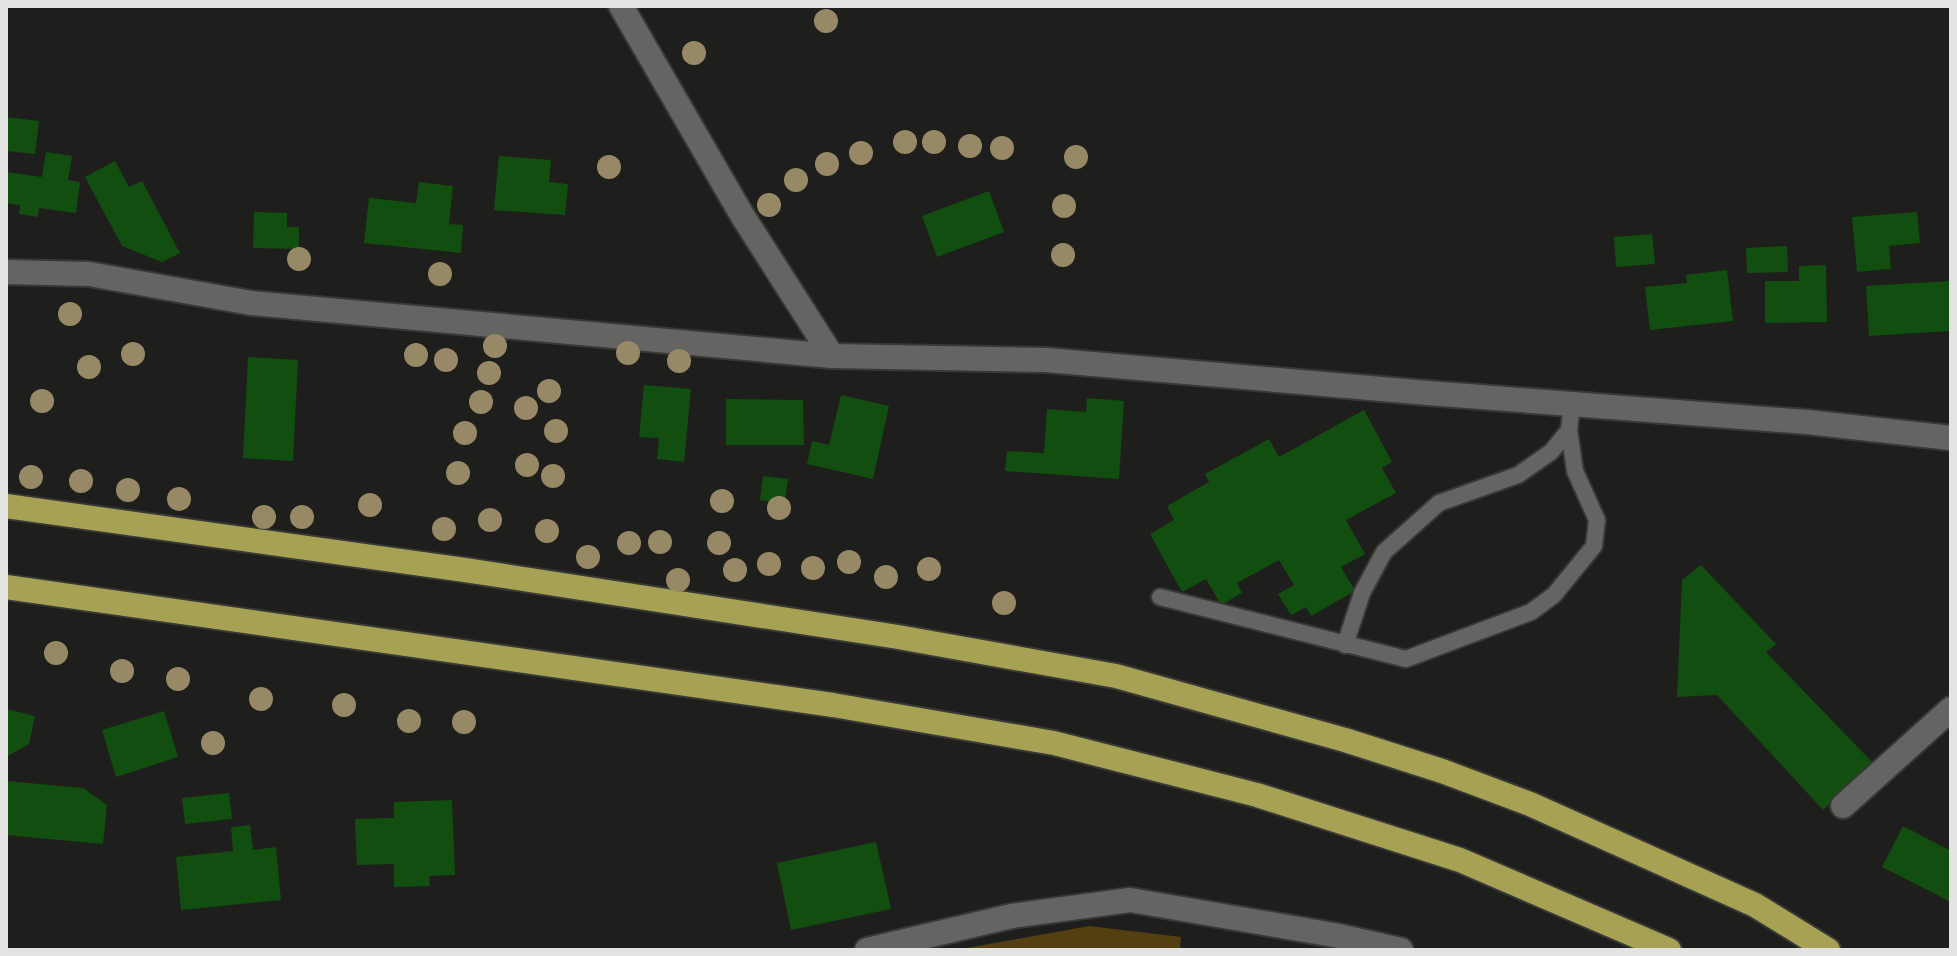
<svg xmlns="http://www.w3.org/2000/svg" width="1957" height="956" viewBox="0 0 1957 956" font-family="Lato,sans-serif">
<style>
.green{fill:#533f10}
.building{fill:#114e0f}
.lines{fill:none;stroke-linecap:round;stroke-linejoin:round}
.lane-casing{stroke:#383937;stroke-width:20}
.street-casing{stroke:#383937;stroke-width:28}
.highway-casing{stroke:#383937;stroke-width:28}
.lane{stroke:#646562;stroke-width:16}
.street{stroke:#646562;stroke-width:24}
.highway{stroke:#a7a153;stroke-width:24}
.tree{fill:#988966}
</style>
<rect width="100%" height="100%" fill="#1e1f1d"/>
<path class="green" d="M 1089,926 L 1181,937 L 1180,950 L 956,950 Z"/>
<path class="building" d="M 6,117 L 39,121 L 35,154 L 6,151 Z
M 46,152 L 72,156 L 68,180 L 80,182 L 76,213 L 39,208 L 38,217 L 19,214 L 20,205 L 6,203 L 6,172 L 42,177 Z
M 499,156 L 551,160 L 549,182 L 568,184 L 565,215 L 494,210 Z
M 115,161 L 129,187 L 142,181 L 180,253 L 162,262 L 122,246 L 85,177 Z
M 419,182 L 453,186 L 449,224 L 463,225 L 461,253 L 364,243 L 369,198 L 416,203 Z
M 989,191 L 1004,232 L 937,257 L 922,216 Z
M 254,212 L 287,213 L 287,227 L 299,227 L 299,249 L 253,248 Z
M 1917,212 L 1920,243 L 1889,246 L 1891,269 L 1857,272 L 1852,217 Z
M 1652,234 L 1655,264 L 1616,267 L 1614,237 Z
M 1787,246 L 1788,272 L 1747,273 L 1746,248 Z
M 1826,265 L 1827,322 L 1765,323 L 1765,281 L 1799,281 L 1799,266 Z
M 1727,270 L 1733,321 L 1650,330 L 1645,287 L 1687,283 L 1686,275 Z
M 1951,281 L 1951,331 L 1869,336 L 1866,286 Z
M 248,357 L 298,360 L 293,461 L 243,458 Z
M 644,385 L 691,389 L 684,462 L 657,459 L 659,438 L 639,437 Z
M 841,395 L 889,406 L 873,479 L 807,464 L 812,441 L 829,445 Z
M 1087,398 L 1124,401 L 1119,479 L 1005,471 L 1007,451 L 1044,453 L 1047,409 L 1086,412 Z
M 726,399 L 803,400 L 804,445 L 726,445 Z
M 1364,410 L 1392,462 L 1382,468 L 1396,493 L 1346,520 L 1365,554 L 1341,567 L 1355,591 L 1311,616 L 1306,607 L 1291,615 L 1278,594 L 1294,585 L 1279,560 L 1237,583 L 1242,593 L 1221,605 L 1206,579 L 1182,592 L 1150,534 L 1174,520 L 1167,506 L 1209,482 L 1205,474 L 1269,439 L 1279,457 Z
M 763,476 L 788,479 L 785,503 L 760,500 Z
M 1701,565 L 1776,644 L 1766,652 L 1874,764 L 1823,810 L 1717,695 L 1677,697 L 1682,580 Z
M 6,709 L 35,716 L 29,744 L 6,757 Z
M 164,711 L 178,757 L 116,777 L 102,730 Z
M 6,781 L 83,788 L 107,805 L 103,844 L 6,835 Z
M 229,793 L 232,819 L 185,824 L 182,798 Z
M 452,800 L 455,875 L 429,876 L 430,886 L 394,887 L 394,864 L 357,865 L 355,819 L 394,818 L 394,802 Z
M 250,825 L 253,850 L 276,847 L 281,900 L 181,910 L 176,857 L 233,851 L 231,827 Z
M 1903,826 L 1951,851 L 1951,902 L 1882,867 Z
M 876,842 L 891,909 L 791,930 L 777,863 Z"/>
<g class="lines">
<g class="lane-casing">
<path id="lane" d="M 1160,597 L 1406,659 L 1531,612 L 1554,595 L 1594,546 L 1597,520 L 1575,471 L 1569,430 L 1572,404
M 1345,645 L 1362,593 L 1384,552 L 1439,503 L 1518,475 L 1551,452 L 1569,430"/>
</g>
<g class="street-casing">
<path id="street" d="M 621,6 L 742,215 L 832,356
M 6,272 L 89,274 L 251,303 L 832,356 L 1046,360 L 1428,393 L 1807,422 L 1951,438
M 1843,806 L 1951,709
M 867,950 L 1012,916 L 1130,900 L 1334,935 L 1401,950"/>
</g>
<g class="highway-casing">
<path id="highway" d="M 6,506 L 465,570 L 898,637 L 1116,676 L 1345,740 L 1442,771 L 1530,804 L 1755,905 L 1828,950
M 6,587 L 833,705 L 1054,743 L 1257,795 L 1460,860 L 1669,950"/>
</g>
<use href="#lane" class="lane"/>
<use href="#street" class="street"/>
<use href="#highway" class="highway"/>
</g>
<g class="tree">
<circle cx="826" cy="21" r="12"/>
<circle cx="694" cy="53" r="12"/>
<circle cx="905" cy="142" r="12"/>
<circle cx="934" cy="142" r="12"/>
<circle cx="970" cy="146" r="12"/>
<circle cx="1002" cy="148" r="12"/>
<circle cx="861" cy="153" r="12"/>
<circle cx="1076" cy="157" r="12"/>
<circle cx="827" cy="164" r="12"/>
<circle cx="609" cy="167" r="12"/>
<circle cx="796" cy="180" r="12"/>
<circle cx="769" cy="205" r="12"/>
<circle cx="1064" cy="206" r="12"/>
<circle cx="1063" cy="255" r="12"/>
<circle cx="299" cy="259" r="12"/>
<circle cx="440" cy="274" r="12"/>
<circle cx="70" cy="314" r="12"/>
<circle cx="495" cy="346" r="12"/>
<circle cx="628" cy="353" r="12"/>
<circle cx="133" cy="354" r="12"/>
<circle cx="416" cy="355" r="12"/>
<circle cx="446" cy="360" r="12"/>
<circle cx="679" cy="361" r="12"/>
<circle cx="89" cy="367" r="12"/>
<circle cx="489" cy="373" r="12"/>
<circle cx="549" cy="391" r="12"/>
<circle cx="42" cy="401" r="12"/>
<circle cx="481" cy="402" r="12"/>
<circle cx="526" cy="408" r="12"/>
<circle cx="556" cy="431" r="12"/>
<circle cx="465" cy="433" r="12"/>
<circle cx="527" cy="465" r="12"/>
<circle cx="458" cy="473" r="12"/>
<circle cx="553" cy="476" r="12"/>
<circle cx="31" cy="477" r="12"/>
<circle cx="81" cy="481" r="12"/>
<circle cx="128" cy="490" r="12"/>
<circle cx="179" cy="499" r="12"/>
<circle cx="722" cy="501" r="12"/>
<circle cx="370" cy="505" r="12"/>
<circle cx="779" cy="508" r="12"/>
<circle cx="264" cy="517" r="12"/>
<circle cx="302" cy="517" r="12"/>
<circle cx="490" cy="520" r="12"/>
<circle cx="444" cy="529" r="12"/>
<circle cx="547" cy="531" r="12"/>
<circle cx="660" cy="542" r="12"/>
<circle cx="629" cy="543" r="12"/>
<circle cx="719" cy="543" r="12"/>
<circle cx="588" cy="557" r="12"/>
<circle cx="849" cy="562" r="12"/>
<circle cx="769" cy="564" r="12"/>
<circle cx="813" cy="568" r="12"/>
<circle cx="929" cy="569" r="12"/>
<circle cx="735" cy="570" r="12"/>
<circle cx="886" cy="577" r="12"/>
<circle cx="678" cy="580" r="12"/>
<circle cx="1004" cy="603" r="12"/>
<circle cx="56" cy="653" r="12"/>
<circle cx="122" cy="671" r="12"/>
<circle cx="178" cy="679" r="12"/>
<circle cx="261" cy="699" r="12"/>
<circle cx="344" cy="705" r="12"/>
<circle cx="409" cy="721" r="12"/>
<circle cx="464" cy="722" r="12"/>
<circle cx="213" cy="743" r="12"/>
</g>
<rect width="1957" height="956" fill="none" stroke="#e3e4e2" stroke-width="16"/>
</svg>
